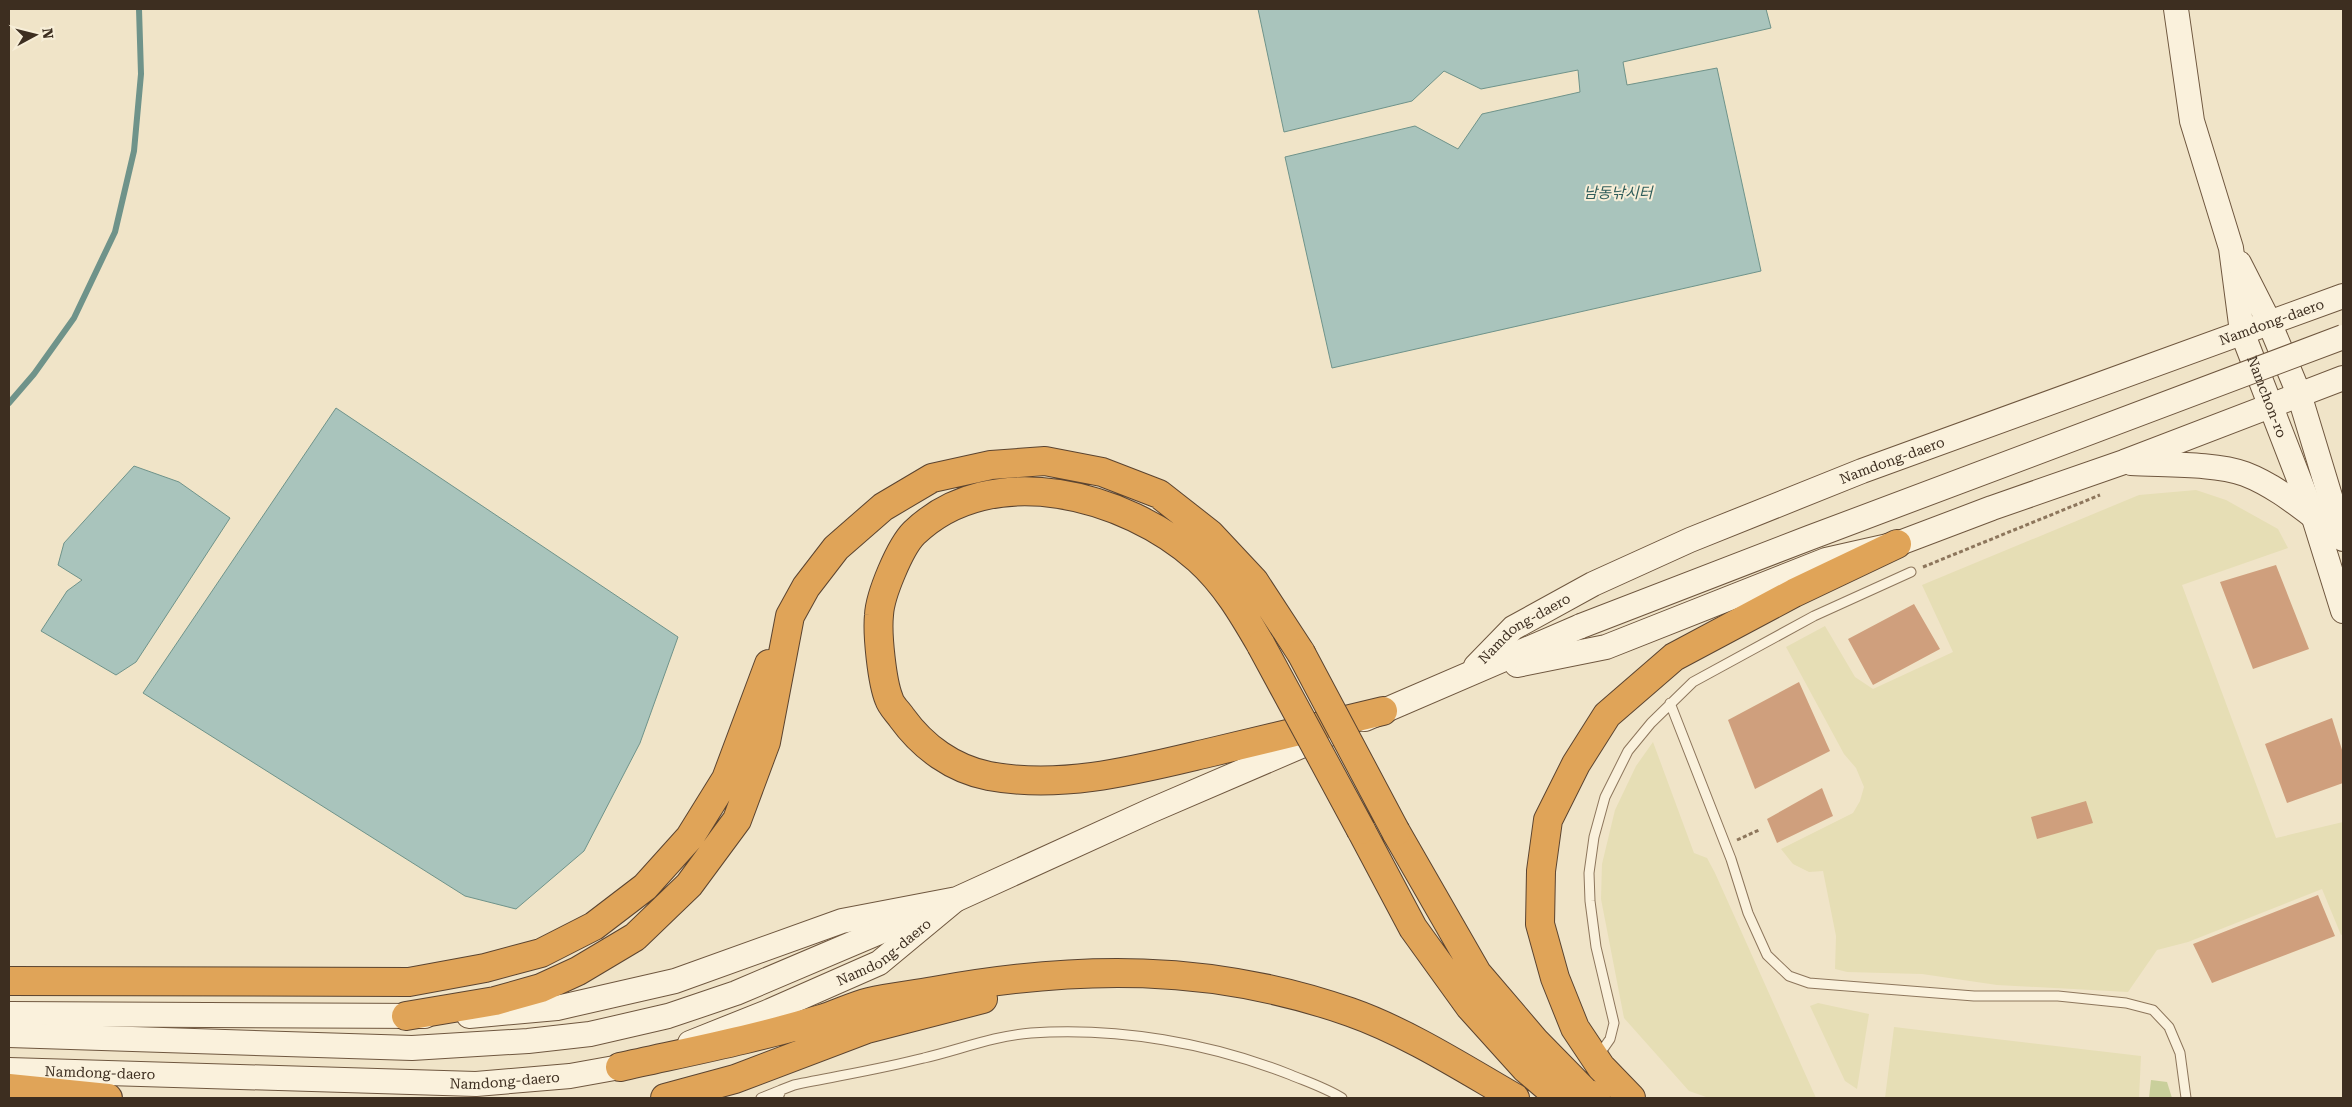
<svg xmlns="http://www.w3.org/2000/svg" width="2352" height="1107" viewBox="0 0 2352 1107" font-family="'Roboto Serif','Noto Sans KR',serif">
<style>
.farmland{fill:#e6deb5}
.green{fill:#c9cf9b}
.water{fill:#a9c4bc;stroke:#6f938a}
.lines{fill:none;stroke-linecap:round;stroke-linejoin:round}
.stream{stroke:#6f938a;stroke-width:6}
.building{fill:#cf9f7d}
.lane-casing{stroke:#8d765c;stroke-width:11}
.secondary-casing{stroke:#6f573f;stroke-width:26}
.highway-casing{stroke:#5b4430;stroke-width:30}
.path{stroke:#8d765c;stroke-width:3;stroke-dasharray:4 2.5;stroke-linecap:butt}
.lane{stroke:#faf1dc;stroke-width:9}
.secondary{stroke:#faf1dc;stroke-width:24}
.highway{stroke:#e0a458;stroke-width:28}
.secondary-bridge-casing{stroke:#6f573f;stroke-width:26;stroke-linecap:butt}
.highway-bridge-casing{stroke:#5b4430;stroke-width:30;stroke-linecap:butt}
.secondary-bridge{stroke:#faf1dc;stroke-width:24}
.highway-bridge{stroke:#e0a458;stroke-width:28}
.labels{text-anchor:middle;stroke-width:4;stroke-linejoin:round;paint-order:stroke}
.street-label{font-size:14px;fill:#3d2e20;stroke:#f7eed8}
.water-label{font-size:15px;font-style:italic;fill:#2f5d5a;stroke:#f7eed8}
</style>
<rect width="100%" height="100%" fill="#f0e4c8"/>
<path class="farmland" d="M 2196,490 L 2226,500 L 2278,529 L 2288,548 L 2182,585 L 2276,838 L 2343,822 L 2343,934 L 2341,935 L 2322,889 L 2188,942 L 2157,950 L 2128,992 L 1997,985 L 1922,974 L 1847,972 L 1835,969 L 1836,936 L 1823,871 L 1809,872 L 1793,864 L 1781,849 L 1853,813 L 1860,801 L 1864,787 L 1856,768 L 1844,754 L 1786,647 L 1825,626 L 1855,677 L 1873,689 L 1953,652 L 1922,585 L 2139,495 Z
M 1653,742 L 1694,853 L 1707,858 L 1715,873 L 1816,1098 L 1709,1098 L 1689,1091 L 1624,1018 L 1601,899 L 1602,864 L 1615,810 L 1636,766 Z
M 1818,1003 L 1869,1014 L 1857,1089 L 1845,1081 L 1810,1006 Z
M 1894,1027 L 2141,1056 L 2139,1098 L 1885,1098 Z"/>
<path class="green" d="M 2151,1080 L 2167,1082 L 2172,1098 L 2149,1098 Z"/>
<path class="water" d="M 1258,9 L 1766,9 L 1771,28 L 1623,62 L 1627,85 L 1717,68 L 1761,271 L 1332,368 L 1285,157 L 1415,126 L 1458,149 L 1482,114 L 1580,92 L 1578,70 L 1481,89 L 1444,71 L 1412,101 L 1284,132 Z
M 336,408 L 678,637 L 640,743 L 584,851 L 516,909 L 465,896 L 143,693 Z
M 134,466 L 179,482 L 230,518 L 136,662 L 116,675 L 41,631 L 67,591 L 82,580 L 58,565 L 64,543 Z"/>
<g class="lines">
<path class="stream" d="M 9,403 L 34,374 L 74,318 L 115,232 L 134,151 L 141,74 L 139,9"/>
</g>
<path class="building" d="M 2276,565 L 2309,649 L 2253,669 L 2220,582 Z
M 1914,604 L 1940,649 L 1873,685 L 1848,639 Z
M 1799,682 L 1830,751 L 1755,789 L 1728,720 Z
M 2332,718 L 2343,753 L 2343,783 L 2287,803 L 2265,744 Z
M 1822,788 L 1833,816 L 1777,843 L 1767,819 Z
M 2086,801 L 2093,823 L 2037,839 L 2031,817 Z
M 2318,895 L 2335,936 L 2212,983 L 2193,944 Z"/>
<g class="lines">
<g class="lane-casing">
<path id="lane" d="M 1670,703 L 1731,859 L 1748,913 L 1767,955 L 1789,976 L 1809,983 L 1974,996 L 2058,996 L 2126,1003 L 2153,1010 L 2169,1027 L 2180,1053 L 2186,1098
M 1603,1049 L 1610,1039 L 1614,1023 L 1596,947 L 1590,901 L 1589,873 L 1594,837 L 1605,797 L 1628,751 L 1651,723 L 1693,682 L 1814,616 L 1911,572
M 761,1098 L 781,1090
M 778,1098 L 781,1090 L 794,1085 C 837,1076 881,1069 924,1058 C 959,1050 993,1036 1031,1033 C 1118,1027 1210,1043 1291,1075 C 1308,1082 1326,1088 1342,1098"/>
</g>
<g class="secondary-casing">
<g id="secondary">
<path id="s1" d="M 2176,9 L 2192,121 L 2231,248 L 2242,332 L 2314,518 L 2343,611"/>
<path d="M 2239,263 L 2269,322 L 2299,394 L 2343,539"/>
<path d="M 2131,463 C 2164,465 2215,463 2245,474 C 2271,484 2293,501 2314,517"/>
<path d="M 1517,665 L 1606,647 L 1826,560 L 1897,544 L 1992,508 L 2124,462 L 2343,378"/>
<path id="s2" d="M 1476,666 L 1513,628 L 1593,584 L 1690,540 L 1862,471 L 2343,296"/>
<path d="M 1365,719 L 1581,626"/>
<path d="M 9,1014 L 425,1016"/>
<path d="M 469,1016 L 557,1008 L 675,981 L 842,921 L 957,899 L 1150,811 L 1329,734"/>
<path d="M 9,1035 L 412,1048 L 528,1041 L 590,1034 L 668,1016 L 736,993 L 915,917"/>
<path id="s3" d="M 690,1043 L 770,1011 L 879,963 L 955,900"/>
<path id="s4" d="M 9,1070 L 476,1084 L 570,1076 L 620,1067 L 637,1062"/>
</g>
</g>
<g class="highway-casing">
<path id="highway" d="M 1261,645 C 1243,614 1225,583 1198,559 C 1126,495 992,458 914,533 C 900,547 880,595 879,615 C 877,634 882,682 889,699 C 891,706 898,712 902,718 C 923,747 953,769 989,776 C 1064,790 1140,769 1212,752 C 1269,738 1326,725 1383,711
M 1361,830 L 1413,928 L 1470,1007 L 1525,1068 L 1560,1098
M 1396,832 L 1477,973 L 1535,1041 L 1584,1091 L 1596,1098
M 9,981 L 409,982 L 485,968 L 541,953 L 594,926 L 645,887 L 690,837 L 726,779 L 769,664
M 406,1016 L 495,1001 L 541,988 L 578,971 L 635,937 L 689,885 L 737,820 L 766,742 L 790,616 L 806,587 L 836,548 L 883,507 L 932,478 L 991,465 L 1045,461 L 1102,472 L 1159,494 L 1210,534 L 1254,581 L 1301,653
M 620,1067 C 687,1052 755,1039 821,1019 C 837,1014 853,1006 869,1002 C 890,997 912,995 934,991 C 1077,965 1210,963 1350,1012 C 1407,1032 1463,1068 1515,1098
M 9,1088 L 108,1098
M 665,1098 L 735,1079 L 867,1029 L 983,999
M 1631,1098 L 1601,1067 L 1575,1028 L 1555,978 L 1540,924 L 1541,871 L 1548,820 L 1576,764 L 1607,715 L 1674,657 L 1794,593 L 1897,544"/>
</g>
<path class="path" d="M 1923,567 L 2100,495
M 1737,840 L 1759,830"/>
<use href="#lane" class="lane"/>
<use href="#secondary" class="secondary"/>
<use href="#highway" class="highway"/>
<g class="secondary-bridge-casing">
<path id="secondary-bridge" d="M 1581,626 L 1809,538 L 2343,337"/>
</g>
<g class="highway-bridge-casing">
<path id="highway-bridge" d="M 1261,645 L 1361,830
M 1301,653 L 1396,832"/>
</g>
<use href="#secondary-bridge" class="secondary-bridge"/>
<use href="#highway-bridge" class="highway-bridge"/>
</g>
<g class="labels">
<g class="street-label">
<text dy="5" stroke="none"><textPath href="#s2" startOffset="872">Namdong-daero</textPath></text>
<text dy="5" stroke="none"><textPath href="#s1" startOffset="400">Namchon-ro</textPath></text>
<text dy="5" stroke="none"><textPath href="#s2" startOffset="468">Namdong-daero</textPath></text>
<text dy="5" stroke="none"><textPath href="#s2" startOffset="62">Namdong-daero</textPath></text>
<text dy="5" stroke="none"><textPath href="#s3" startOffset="215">Namdong-daero</textPath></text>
<text dy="5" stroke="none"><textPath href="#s4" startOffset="91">Namdong-daero</textPath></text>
<text dy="5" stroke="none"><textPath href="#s4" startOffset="496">Namdong-daero</textPath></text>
</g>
<g class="water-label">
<text x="1618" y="198">남동낚시터</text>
</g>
</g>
<rect width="2352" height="1107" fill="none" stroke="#3d2e20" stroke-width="20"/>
<g transform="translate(35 35) rotate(83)" stroke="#f7eed8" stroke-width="4" paint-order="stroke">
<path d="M0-4L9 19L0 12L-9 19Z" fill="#3d2e20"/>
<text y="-8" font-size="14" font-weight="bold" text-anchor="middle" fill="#3d2e20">N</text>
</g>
</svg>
